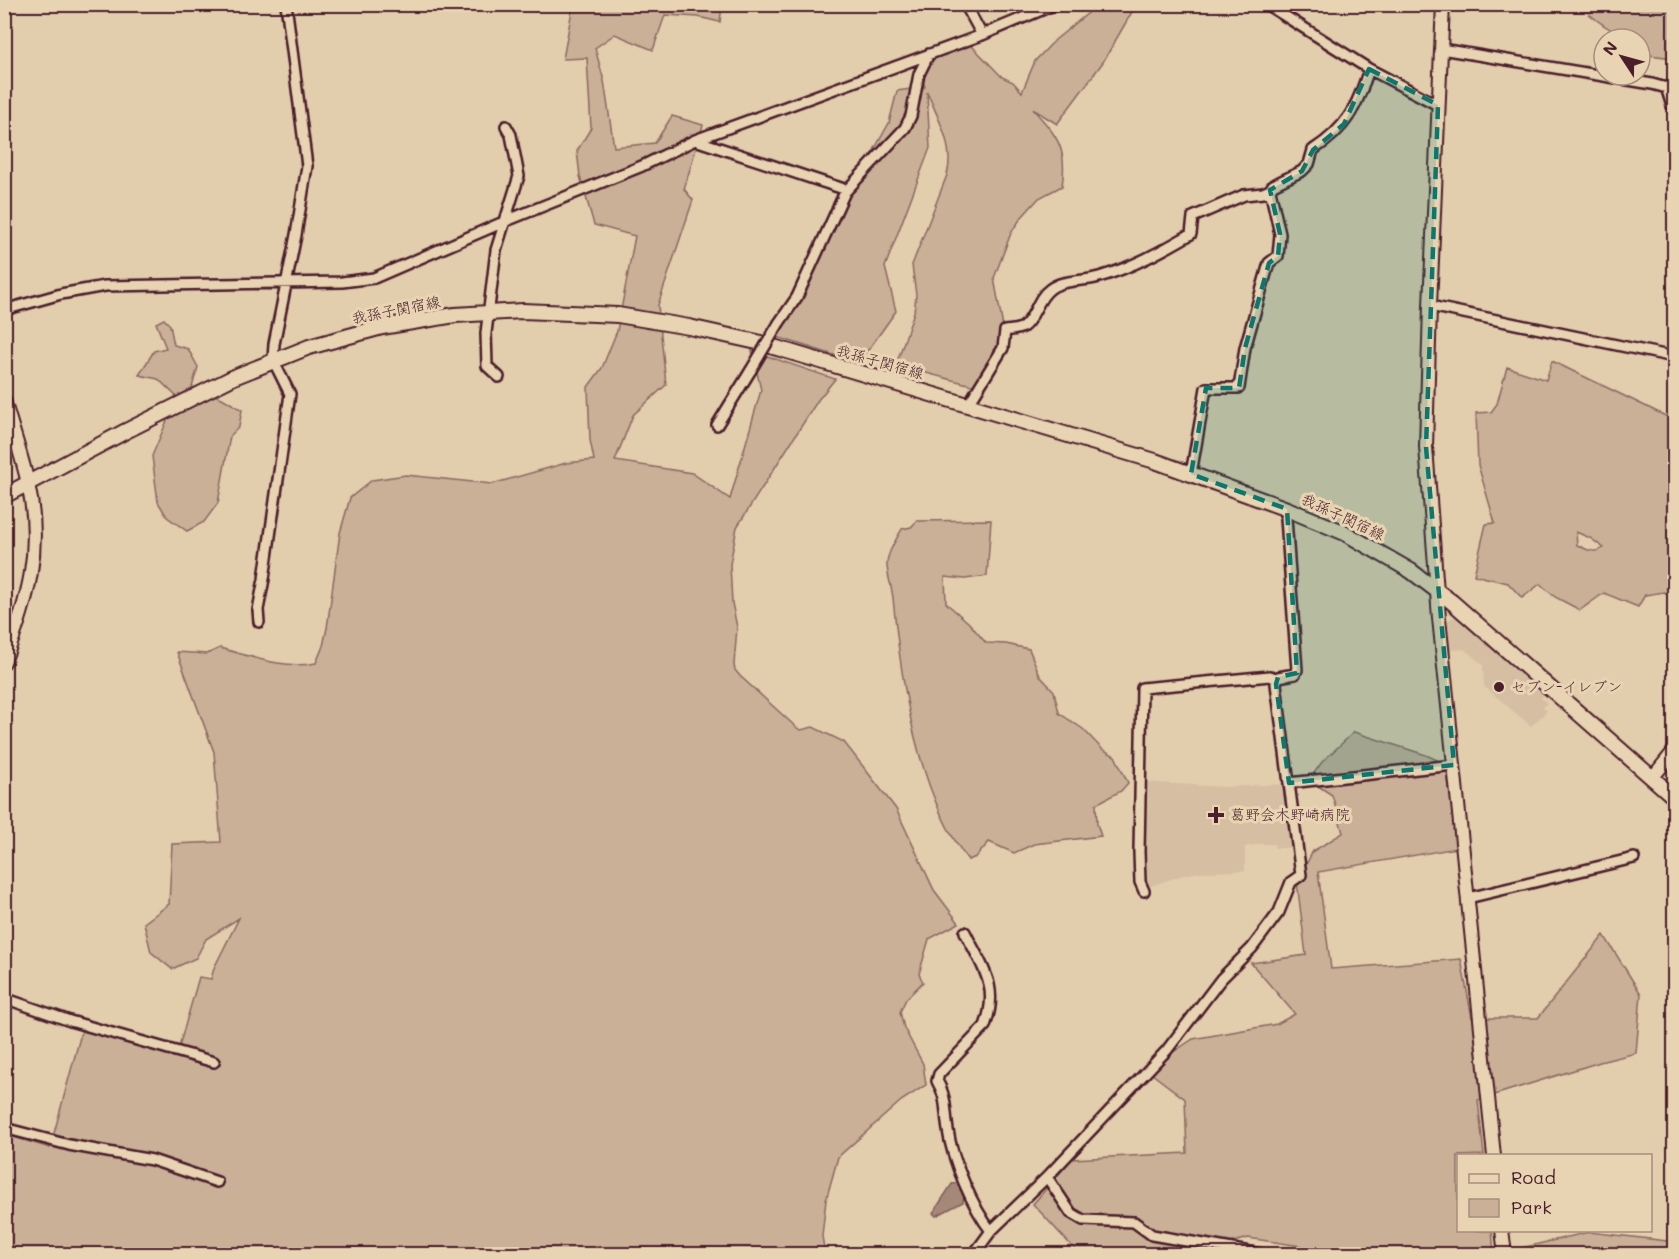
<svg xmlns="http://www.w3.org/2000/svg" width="1679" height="1259" viewBox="0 0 1679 1259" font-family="Mali,'Klee One',sans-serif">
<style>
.built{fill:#d5bea2}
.green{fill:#c9b097;stroke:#8a6861;stroke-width:1.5;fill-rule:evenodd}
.water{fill:#a68879;stroke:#815e5a;stroke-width:1.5}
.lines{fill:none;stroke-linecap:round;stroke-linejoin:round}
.street-casing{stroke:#4a1f2b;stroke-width:14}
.secondary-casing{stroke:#4a1f2b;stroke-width:16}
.primary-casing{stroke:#4a1f2b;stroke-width:18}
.street{stroke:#e8d4b2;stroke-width:9}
.secondary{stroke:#e8d4b2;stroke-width:12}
.primary{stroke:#e8d4b2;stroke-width:14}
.street-bridge-casing{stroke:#4a1f2b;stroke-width:14;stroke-linecap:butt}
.street-bridge{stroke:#e8d4b2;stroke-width:9}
.marked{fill:#0f766e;fill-opacity:0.2;stroke:#0f766e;stroke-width:4.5;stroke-dasharray:12 8;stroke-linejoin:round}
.poi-dot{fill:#4a1f2b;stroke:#e8d4b2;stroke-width:2}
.labels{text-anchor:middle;stroke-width:6;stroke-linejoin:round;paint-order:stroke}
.street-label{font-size:15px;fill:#4a1f2b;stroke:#e8d4b2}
.poi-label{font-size:15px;fill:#4a1f2b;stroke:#e8d4b2;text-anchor:start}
</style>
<rect width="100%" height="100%" fill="#e2cdad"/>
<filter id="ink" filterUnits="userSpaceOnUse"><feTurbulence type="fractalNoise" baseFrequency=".0167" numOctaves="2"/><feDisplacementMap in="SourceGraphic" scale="12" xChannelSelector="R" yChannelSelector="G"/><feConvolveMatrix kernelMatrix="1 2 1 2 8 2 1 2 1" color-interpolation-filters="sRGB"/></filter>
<g filter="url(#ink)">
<path class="built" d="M 1455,616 L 1545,693 L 1541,698 L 1547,703 L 1543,707 L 1547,711 L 1531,726 L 1484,686 L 1483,665 L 1464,649 L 1448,650 L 1446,621 Z
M 1142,782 L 1225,787 L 1286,784 L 1294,848 L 1275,848 L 1274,844 L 1260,844 L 1245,847 L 1245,871 L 1201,872 L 1183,875 L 1147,887 L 1145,885 L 1143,871 Z"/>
<path class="green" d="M 573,5 L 722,5 L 720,22 L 698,17 L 665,15 L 653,50 L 615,34 L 595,48 L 604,81 L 614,147 L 655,143 L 672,116 L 703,125 L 684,189 L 693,200 L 658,305 L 666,385 L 633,415 L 615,461 L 692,473 L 730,499 L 761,390 L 752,351 L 835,379 L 818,400 L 737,527 L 730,564 L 732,603 L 737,627 L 734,665 L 735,670 L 740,676 L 797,728 L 801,730 L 813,727 L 844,742 L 896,809 L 934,890 L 959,923 L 929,939 L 919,974 L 923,982 L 906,999 L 900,1012 L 904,1028 L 923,1064 L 926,1085 L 901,1101 L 838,1157 L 826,1200 L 822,1236 L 825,1254 L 5,1254 L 4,1134 L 50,1148 L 83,1026 L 177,1054 L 199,977 L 211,979 L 214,968 L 239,918 L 206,939 L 196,958 L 172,969 L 151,952 L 144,923 L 169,904 L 172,844 L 221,842 L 214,752 L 177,652 L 207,654 L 220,648 C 251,656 284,670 316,663 L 323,646 L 327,628 L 340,533 L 350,498 L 372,480 L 406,475 L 492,484 L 566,463 L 594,460 L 590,440 L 588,387 L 602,368 L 617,331 L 635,236 L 594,225 L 580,176 L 577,151 L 591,128 L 587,58 L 563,59 Z
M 1098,5 L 1136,5 L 1103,62 L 1057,124 L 1033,109 C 1057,136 1068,148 1062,186 L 1039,198 L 1021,218 L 1011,233 L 994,278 L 1003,327 L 1003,341 L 975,386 L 896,365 L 914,312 L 916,295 L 912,265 L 947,175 C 955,147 938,118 927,92 L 930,148 L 885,267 L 896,311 L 859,363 L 774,336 L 822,252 L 849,195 L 889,123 L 897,91 L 925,87 L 921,77 L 932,57 L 969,43 L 1002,77 L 1013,82 L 1022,92 L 1035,61 L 1055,40 Z
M 1579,5 L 1674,5 L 1674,84 L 1667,82 L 1674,58 L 1640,54 L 1640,39 C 1618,39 1595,20 1579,5 Z
M 164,319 L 170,325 L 174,345 L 188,349 L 198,367 L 192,387 L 222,398 L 242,410 L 239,427 L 230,436 L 218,503 L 204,522 L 187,531 L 167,517 L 158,502 L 152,456 L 177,397 L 158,379 L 139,375 L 154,351 L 166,348 L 156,323 Z
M 1552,361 L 1674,420 L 1674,598 L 1664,592 L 1645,595 L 1638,607 L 1604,593 L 1580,610 L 1555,597 L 1540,584 L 1522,598 L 1508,583 L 1474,575 L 1486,524 L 1495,523 L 1478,465 L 1476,413 L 1491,412 L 1497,404 L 1507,367 L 1546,380 ZM 1576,532 L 1590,538 L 1604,548 C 1595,554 1587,550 1577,545 Z
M 991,520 L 987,576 L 965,579 L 945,577 L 946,603 L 969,623 L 986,643 L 1006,644 L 1029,649 L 1040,676 L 1054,691 L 1059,713 L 1083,729 L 1102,749 L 1115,756 L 1128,783 L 1121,791 L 1096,804 L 1097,824 L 1101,836 L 1034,844 L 1014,853 L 989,842 L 976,857 L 968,860 C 917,793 901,681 893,598 C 892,588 886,571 887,562 C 888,551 897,538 902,529 L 911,527 L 917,521 Z
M 1354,732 L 1426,755 L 1446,764 L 1457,848 L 1318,872 L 1331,969 L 1461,959 L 1472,1018 L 1538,1018 L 1604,935 L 1641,994 L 1636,1053 L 1600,1062 L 1478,1100 L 1484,1155 L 1458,1156 L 1458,1230 L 1492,1231 L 1494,1254 L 1329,1254 L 1301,1246 L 1248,1238 L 1227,1244 L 1217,1254 L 1079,1254 L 1033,1204 L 1072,1159 L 1187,1153 L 1185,1099 L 1152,1074 L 1169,1055 L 1193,1039 L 1277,1024 L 1295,1014 L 1251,963 L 1306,955 L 1297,882 L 1313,851 L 1343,833 L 1332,795 L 1309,780 L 1322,762 Z
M 1589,1232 L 1667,1241 L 1672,1254 L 1496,1254 Z"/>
<path class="water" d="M 959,1183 L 964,1193 L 963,1202 L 936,1216 L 933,1213 L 952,1184 Z"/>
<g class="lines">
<g class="street-casing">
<path id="street" d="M 965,4 L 982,35
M 1266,4 L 1369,69 L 1438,105
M 1441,49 L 1652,84 L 1674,90
M 1666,87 L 1674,112
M 695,140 L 847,190
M 1430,306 L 1674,357
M 4,310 L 61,294 L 105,286 L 342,282 L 374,278 L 506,221 L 642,166 L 695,140 L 982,35 L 1056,4
M 779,323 L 797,297 L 845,192 L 905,128 L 911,116 L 919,74 L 929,54
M 499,377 L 487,366 L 486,333 L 496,250 L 519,176 L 511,135 L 506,126
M 968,405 L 1003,348 L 1005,331 C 1011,330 1018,330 1023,327 C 1035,318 1037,298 1050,289 C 1063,279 1083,282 1099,277 C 1131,268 1162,251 1191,234 L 1193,217 L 1244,195 L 1263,193 L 1270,190 L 1273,185 L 1302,171 L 1309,164 L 1313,150 C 1347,128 1357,107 1369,69
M 717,425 L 751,370
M 1191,474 L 1206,388 L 1239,388 L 1245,348 L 1269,263 L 1278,256 L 1280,234 L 1270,190
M 259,622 L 258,610 L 264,579 L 290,394 L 273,360 L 274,344 L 296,235 L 307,166 L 286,4
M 1289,783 L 1454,765
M 1144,891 L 1140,882 L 1139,852 L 1142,688 L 1270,676 L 1277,679
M 1468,898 L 1634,858
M 965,932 C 982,967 1000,986 985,1026 L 939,1074 L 937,1081 C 947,1097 945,1112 948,1130 C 952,1160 973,1208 991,1231
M 4,998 L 70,1021 L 214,1062
M 4,1128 L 69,1145 L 152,1160 L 217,1182
M 1047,1177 L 1071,1213 L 1083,1220 L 1134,1222 L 1152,1235 L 1261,1254
M 974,1254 L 991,1231 L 1047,1177 L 1167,1050 L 1221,979 L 1252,948 L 1279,912 L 1291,882 L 1301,875 L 1276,684 L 1278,677 L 1295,674 L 1297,670 L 1286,518 L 1287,509"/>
</g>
<g class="secondary-casing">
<path id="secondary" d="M 1443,4 L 1430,306 L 1426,447 L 1439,618 L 1494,1156
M 4,400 C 12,428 22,456 28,484 C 43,549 28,601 4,662
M 1653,777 L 1674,751
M 1502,1230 L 1505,1254"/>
</g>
<g class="primary-casing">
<path id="primary" d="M 4,496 L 126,431 L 234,377 L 309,347 L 382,327 L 455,315 L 523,311 L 618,315 L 689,327 L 757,342 L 1155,461 L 1287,509 L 1345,533 L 1411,571 L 1452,602 L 1674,797"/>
</g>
<use href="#street" class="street"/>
<use href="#secondary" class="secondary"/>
<use href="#primary" class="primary"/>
<g class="street-bridge-casing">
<path id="street-bridge" d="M 751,370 L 779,323"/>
</g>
<use href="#street-bridge" class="street-bridge"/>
</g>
</g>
<path class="marked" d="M 1369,69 L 1438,105 L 1426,447 L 1454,765 L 1289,783 L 1276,684 L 1278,677 L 1297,673 L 1287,509 L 1191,474 L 1206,388 L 1239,388 L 1245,348 L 1269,263 L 1278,256 L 1280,234 L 1270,190 L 1302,171 L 1313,150 L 1344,124 Z"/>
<g class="poi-dot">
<circle cx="1499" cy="687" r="6"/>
<path d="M1213 806h6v6h6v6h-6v6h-6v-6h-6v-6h6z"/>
</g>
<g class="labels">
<g class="street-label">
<text transform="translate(396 310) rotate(-11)" y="5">我孫子関宿線</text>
<text transform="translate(880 362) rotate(16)" y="5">我孫子関宿線</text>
<text transform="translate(1343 517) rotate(25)" y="5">我孫子関宿線</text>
</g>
<g class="poi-label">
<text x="1511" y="692">セブン-イレブン</text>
<text x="1230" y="820">葛野会木野崎病院</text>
</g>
</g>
<rect width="1679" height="1259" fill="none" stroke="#e8d4b2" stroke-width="24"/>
<rect x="12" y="12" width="1655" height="1235" fill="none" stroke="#4a1f2b" stroke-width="2" filter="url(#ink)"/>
<rect x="1457" y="1154" width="195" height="78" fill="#e8d4b2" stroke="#a98c7c" stroke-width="1.5"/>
<rect x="1469" y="1174" width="30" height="9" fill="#e8d4b2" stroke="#a98c7c" stroke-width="1.5"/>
<text x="1511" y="1184" font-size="18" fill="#4a1f2b">Road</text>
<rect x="1469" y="1199" width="30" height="18" fill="#c9b097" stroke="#a98c7c" stroke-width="1.5"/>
<text x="1511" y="1214" font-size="18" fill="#4a1f2b">Park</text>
<g transform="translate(1622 57) rotate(306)"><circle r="28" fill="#e8d4b2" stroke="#a98c7c" stroke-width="1.5"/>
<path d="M0-4.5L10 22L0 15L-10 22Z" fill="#4a1f2b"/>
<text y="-9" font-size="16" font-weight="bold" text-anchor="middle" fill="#4a1f2b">N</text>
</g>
</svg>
